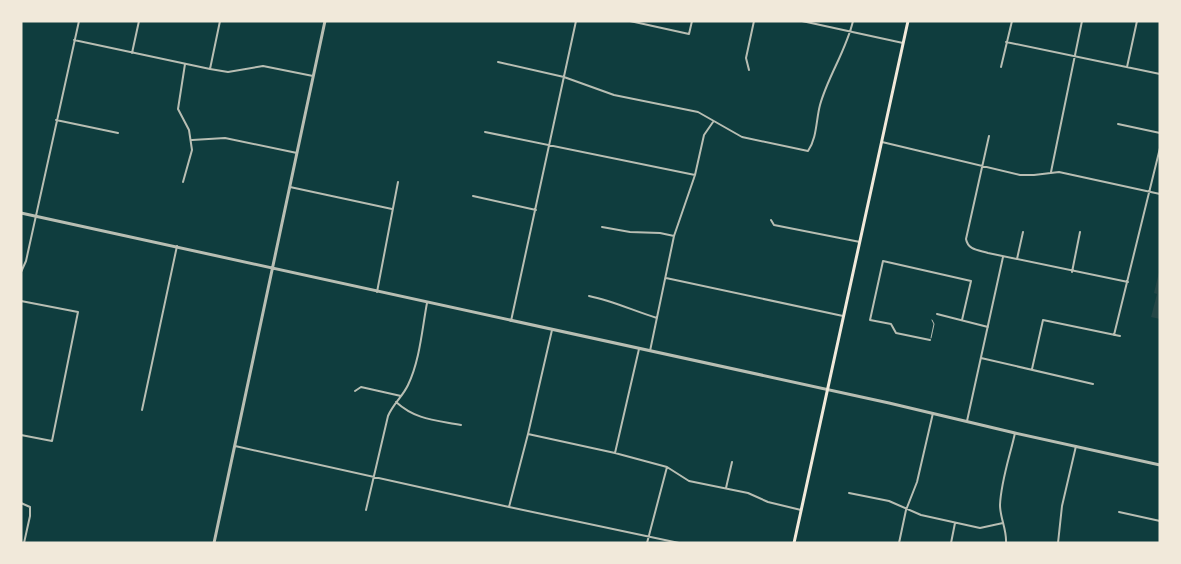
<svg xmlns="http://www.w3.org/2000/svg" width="1181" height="564" viewBox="0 0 1181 564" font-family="'Source Sans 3',sans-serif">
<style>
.green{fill:#244646}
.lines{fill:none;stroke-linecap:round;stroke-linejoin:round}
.service{stroke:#b8beb3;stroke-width:1}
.minor{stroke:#b8beb3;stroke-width:2}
.tertiary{stroke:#b8beb3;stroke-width:3}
.secondary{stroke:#f1e9da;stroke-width:3}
</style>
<rect width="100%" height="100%" fill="#0f3d3e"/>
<path class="green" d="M 1160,268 L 1160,319 L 1151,317 L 1157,294 L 1154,293 Z"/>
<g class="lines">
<path class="service" d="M 931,338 L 934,324 L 932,320"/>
<path class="minor" d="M 630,21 L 689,34 L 692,21
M 802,21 L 903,43
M 74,40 L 210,69 L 228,72 L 263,66 L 313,76
M 1006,42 L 1160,74
M 132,53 L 139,21
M 498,62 L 564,77 L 614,95 L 698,112 L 742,137 L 808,151 C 817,138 816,120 820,105 C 828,76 846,51 853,21
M 1001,67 L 1012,21
M 1127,67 L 1137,21
M 210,69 L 220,21
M 749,70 L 746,58 L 754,21
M 56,120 L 118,133
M 1118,124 L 1160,133
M 485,132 L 695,175
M 989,136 L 966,239 C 968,250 978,250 988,253 L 1128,282
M 192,140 L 225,138 L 297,153
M 882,142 L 1020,175 L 1034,175 L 1059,172 L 1160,194
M 1051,172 L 1082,21
M 183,182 L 192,150 L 189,130 L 178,109 L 185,64
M 290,187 L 392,209
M 473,196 L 536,210
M 771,220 L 774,225 L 860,242
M 602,227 L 630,232 L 660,233 L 674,236
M 1017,259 L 1023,232
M 21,272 L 26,261 L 79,21
M 1072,272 L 1080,232
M 666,278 L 843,316
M 377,292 L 398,182
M 589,296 C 613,301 634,311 657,318
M 21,301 L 78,312 L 52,441 L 21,435
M 937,314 L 988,327
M 511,321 L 576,21
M 1114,335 L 1160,148
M 930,340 L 896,333 L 891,324 L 870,320 L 883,261 L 971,281 L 962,320
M 650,351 L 674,236 L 695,175 L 704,135 L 713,122
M 981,358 L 1093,384
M 1032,369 L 1043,320 L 1120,336
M 355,391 L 361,387 L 401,396
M 396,402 C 416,420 435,420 461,425
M 142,410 L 177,246
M 967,421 L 1003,257
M 528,434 L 615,453 L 667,467 L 689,481 L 748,493 L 768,502 L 801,510
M 235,446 L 509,507 L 679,543
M 615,453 L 639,349
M 726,488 L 732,462
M 849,493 L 889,501 L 921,515 L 980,528 L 1003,523
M 21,503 L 30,507 L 30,516 L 24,543
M 509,507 L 528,434 L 552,330
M 366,510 L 388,416 C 393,404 403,396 408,385 C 420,360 422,329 427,303
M 1119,512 L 1160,521
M 647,543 L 667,467
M 899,543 L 906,510 L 917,482 L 933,413
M 951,543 L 955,523
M 1006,543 C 1007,530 1000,518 1000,505 C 1001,481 1010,456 1015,433
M 1058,543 L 1062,506 L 1076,446"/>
<path class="tertiary" d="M 21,213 L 889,403 L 1015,433 L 1160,465
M 214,543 L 325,21"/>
<path class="secondary" d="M 794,543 L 908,21"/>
</g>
<rect width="1181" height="564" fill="none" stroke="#f1e9da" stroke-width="45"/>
</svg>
